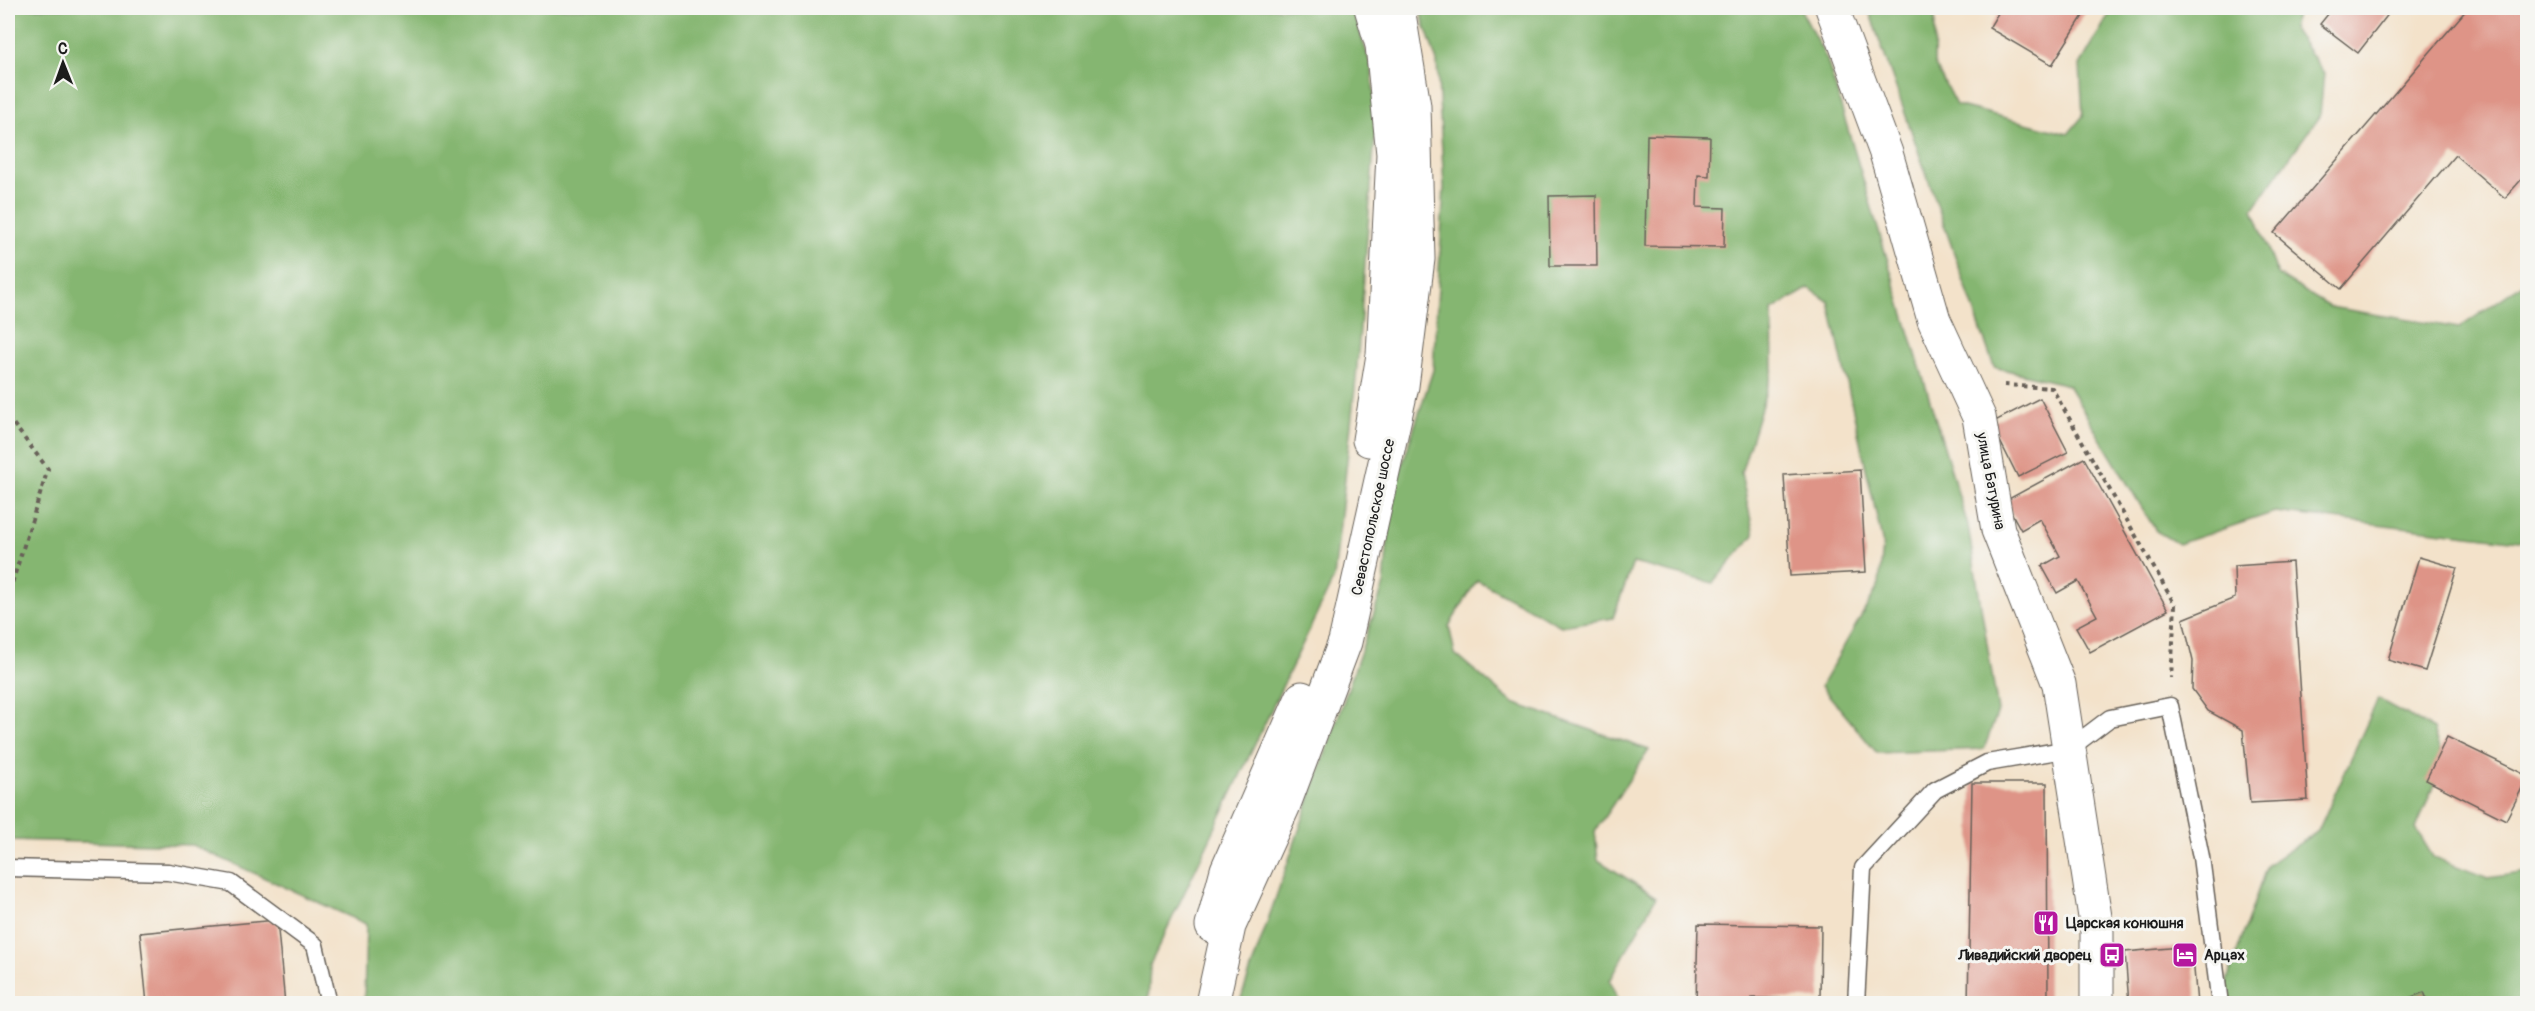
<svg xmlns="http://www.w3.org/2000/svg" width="2535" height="1011" viewBox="0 0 2535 1011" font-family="Pangolin,sans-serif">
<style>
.forest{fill:#85b671;stroke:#506946;stroke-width:1.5}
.building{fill:#de9487}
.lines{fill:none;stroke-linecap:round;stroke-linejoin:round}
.lane-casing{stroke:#676159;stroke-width:19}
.secondary-casing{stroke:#676159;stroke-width:35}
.path{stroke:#676159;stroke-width:4;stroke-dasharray:4.5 4.5;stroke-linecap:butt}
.lane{stroke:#fff;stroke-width:16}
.secondary{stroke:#fff;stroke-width:33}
.labels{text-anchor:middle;stroke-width:6;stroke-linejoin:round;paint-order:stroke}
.street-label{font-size:15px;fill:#1c1c1c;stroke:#f6f6f2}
.poi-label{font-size:15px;font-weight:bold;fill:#1c1c1c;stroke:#f6f6f2;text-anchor:start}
</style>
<rect width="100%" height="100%" fill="#f6f6f2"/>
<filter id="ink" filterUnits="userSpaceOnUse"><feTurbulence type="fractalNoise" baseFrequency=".0167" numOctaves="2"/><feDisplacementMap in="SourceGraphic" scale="12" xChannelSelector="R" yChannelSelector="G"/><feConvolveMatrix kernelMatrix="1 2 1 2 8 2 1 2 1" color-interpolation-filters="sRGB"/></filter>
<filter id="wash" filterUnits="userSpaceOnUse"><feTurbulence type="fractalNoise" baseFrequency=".008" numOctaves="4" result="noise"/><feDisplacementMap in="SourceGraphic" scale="24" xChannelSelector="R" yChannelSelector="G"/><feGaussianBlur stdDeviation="1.35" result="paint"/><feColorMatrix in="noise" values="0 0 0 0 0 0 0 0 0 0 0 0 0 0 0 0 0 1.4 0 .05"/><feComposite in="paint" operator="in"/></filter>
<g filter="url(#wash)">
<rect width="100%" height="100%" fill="#f3e2ca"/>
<path class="forest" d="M 8,8 L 1352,8 L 1372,69 L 1376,124 L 1356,379 L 1334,578 L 1150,965 L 1148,1003 L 364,1003 L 366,924 L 192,845 L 8,840 Z
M 1419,8 L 1800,8 L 1827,60 L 1968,526 L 1998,711 L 1984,749 L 1877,753 L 1821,686 L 1879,585 L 1883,545 L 1829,302 L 1809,288 L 1772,310 L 1773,369 L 1741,473 L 1754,535 L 1713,583 L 1633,563 L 1613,618 L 1561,626 L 1477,580 L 1449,626 L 1455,654 L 1513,703 L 1649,750 L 1595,831 L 1598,860 L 1656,897 L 1610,981 L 1619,1003 L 1239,1004 L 1384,584 L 1392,496 L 1433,370 L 1444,187 L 1437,62 Z
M 1868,8 L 1942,8 L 1935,16 L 1934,63 L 1956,105 L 2068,134 L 2083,116 L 2080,65 L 2113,8 L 2298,8 L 2292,28 L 2324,73 L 2320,115 L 2253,209 L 2278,275 L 2330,307 L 2459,328 L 2527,281 L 2527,542 L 2275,512 L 2178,544 L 2156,531 L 2068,385 L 1994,367 Z
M 2378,699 L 2433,729 L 2443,762 L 2416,829 L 2433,857 L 2488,878 L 2527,872 L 2527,1003 L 2429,1003 L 2424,992 L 2397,1003 L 2219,1004 L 2267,865 L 2318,831 Z"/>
<g id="blocks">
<path class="building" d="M 2001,8 L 2088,8 L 2052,65 L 1989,28 Z
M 2333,8 L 2393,8 L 2358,53 L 2320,24 Z
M 2468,8 L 2528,8 L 2528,172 L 2505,198 L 2455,155 L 2341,289 L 2274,233 Z
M 1647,135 L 1710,137 L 1709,176 L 1698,175 L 1697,207 L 1725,208 L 1724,247 L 1645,246 Z
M 1596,195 L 1597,266 L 1550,266 L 1549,196 Z
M 2040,398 L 2068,452 L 2018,477 L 1991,423 Z
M 2084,458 L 2168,610 L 2090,652 L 2076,627 L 2097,616 L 2078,581 L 2057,593 L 2042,566 L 2060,556 L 2040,519 L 2021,530 L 2005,501 Z
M 1860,470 L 1866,572 L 1790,576 L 1784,475 Z
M 2419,557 L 2457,568 L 2425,671 L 2388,660 Z
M 2292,562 L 2308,800 L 2250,803 L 2243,730 L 2208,711 L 2192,689 L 2193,661 L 2183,619 L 2235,598 L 2234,566 Z
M 2447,737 L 2528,776 L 2506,820 L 2426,780 Z
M 1972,783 L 2047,783 L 2048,1004 L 1968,1004 Z
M 277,920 L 285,1004 L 147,1004 L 140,933 Z
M 1698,924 L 1821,926 L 1820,999 L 1752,998 L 1752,1004 L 1696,1004 Z
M 2192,946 L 2197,1004 L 2129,1004 L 2125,952 Z
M 2424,992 L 2429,1004 L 2397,1004 L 2397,1003 Z"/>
</g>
</g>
<g filter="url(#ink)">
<use href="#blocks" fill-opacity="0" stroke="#676159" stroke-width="1.5"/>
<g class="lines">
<g class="lane-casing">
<path id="lane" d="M 8,868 L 168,872 L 231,883 L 315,945 L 329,1004
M 1856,1004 L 1863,868 L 1935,790 L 1987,763 L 2069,749 L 2110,718 L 2170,706 L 2201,857 L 2220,1004"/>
</g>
<g class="secondary-casing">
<path id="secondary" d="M 1832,8 L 1886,153 L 1934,320 L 1979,417 L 1998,530 L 2059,684 L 2097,930 L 2097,1004
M 1369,440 L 1383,355 L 1393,154 L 1382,45 L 1371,8
M 1212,926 L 1227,870 L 1302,698
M 1212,1004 L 1229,926 L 1283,807 L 1345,642 L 1402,386 L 1418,259 L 1414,106 L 1398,8"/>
</g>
<path class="path" d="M 2004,385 L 2052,388 L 2175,605 L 2171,678
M 8,417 L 48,469 L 8,596"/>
<use href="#lane" class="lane"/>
<use href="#secondary" class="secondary"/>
</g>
</g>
<defs>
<g id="restaurant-square" transform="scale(1.35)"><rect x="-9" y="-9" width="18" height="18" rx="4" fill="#b5179e" stroke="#f6f6f2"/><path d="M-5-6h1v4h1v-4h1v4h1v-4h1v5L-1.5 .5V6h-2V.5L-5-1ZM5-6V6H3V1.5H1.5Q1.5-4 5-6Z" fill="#fff"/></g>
<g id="bus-square" transform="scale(1.35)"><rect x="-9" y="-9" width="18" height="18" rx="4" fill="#b5179e" stroke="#f6f6f2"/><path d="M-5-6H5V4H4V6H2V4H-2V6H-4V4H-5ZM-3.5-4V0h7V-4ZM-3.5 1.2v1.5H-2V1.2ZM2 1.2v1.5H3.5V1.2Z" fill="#fff"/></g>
<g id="hotel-square" transform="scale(1.35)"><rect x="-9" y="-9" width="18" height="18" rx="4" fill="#b5179e" stroke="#f6f6f2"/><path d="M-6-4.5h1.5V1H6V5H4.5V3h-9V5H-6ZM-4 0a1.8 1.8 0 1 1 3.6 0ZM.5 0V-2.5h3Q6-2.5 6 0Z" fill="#fff"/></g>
</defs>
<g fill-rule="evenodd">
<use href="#restaurant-square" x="2046" y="923"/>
<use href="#bus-square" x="2112" y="955"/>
<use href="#hotel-square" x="2185" y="955"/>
</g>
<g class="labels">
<g class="street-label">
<text transform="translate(1991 481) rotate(79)" y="5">улица Батурина</text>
<text transform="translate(1373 517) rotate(-78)" y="5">Севастопольское шоссе</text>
</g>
<g class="poi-label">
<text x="2066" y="928">Царская конюшня</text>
<text x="2092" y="960" text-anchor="end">Ливадийский дворец</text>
<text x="2204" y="960">Арцах</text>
</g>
</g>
<rect width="2535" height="1011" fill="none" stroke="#f6f6f2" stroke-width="30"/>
<g transform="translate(63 63) rotate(359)" stroke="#f6f6f2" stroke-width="4.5" paint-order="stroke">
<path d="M0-4.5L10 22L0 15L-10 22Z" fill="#1c1c1c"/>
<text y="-9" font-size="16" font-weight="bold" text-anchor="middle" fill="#1c1c1c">С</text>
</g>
</svg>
